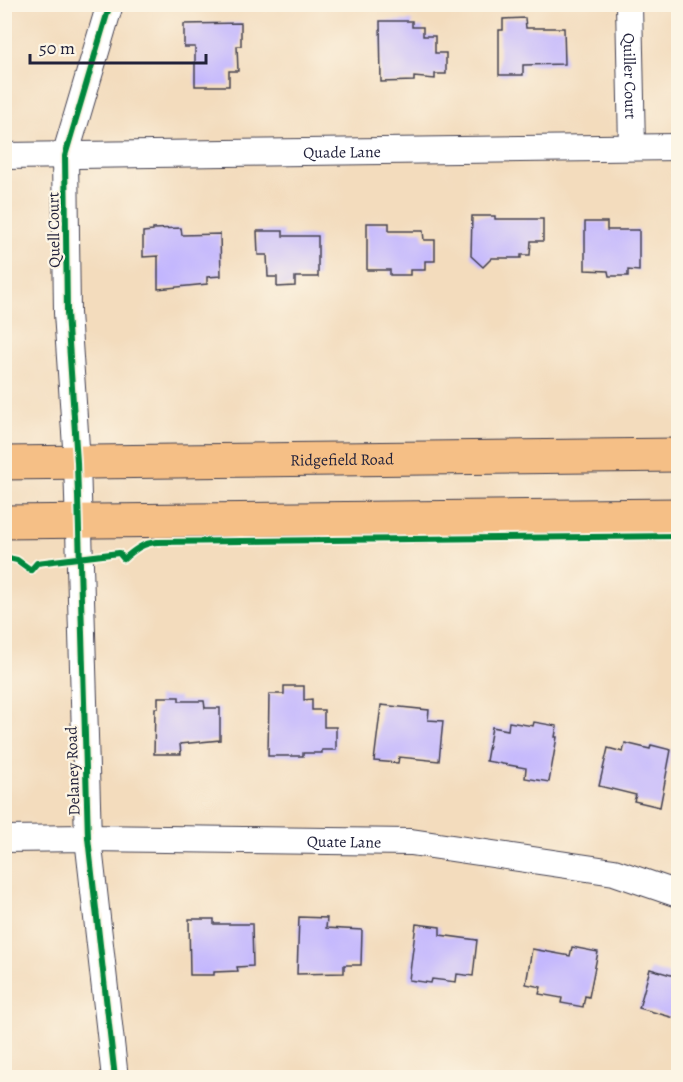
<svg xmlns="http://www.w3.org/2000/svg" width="683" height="1082" viewBox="0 0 683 1082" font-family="Alegreya,serif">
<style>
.building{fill:#c2b6fe}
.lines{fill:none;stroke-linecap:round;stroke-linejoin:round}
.minor-casing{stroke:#413e4e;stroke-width:28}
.major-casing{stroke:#413e4e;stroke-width:35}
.minor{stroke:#fff;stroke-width:26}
.major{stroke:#f5bf86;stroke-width:33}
.cycleway-casing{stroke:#fcf5e5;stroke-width:10}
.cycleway{stroke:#00873e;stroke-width:6}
.labels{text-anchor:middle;stroke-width:4.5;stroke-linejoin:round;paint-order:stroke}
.street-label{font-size:16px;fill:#22223b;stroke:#fcf5e5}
</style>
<rect width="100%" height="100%" fill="#fcf5e5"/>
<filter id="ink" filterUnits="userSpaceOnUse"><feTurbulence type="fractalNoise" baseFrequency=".0167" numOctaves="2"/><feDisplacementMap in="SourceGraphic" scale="12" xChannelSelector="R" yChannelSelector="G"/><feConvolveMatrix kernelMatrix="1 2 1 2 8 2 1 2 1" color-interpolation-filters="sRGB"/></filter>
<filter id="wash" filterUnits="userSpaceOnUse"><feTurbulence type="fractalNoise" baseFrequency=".008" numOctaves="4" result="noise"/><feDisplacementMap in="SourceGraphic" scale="24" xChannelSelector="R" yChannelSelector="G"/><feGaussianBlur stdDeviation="1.35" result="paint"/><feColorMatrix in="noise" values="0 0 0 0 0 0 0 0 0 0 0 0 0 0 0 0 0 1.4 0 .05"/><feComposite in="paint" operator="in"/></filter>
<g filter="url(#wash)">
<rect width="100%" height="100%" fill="#f3dcbd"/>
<g id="blocks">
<path class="building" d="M 525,18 L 526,28 L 564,28 L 565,64 L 523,65 L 523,75 L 499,75 L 499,30 L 503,30 L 503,19 Z
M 380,21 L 412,21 L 412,27 L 423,27 L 423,36 L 435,36 L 435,53 L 446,53 L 446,74 L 435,74 L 435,79 L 414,77 L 414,81 L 381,82 Z
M 241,23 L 241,46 L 237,46 L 238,71 L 229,71 L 229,86 L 195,86 L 195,47 L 184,47 L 184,24 Z
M 472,216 L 495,216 L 495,219 L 543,219 L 543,241 L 531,241 L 530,255 L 521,255 L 521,258 L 492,258 L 483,267 L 471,256 Z
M 585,222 L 607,222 L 607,230 L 639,230 L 639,271 L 628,270 L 628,276 L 609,276 L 608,271 L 585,270 Z
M 367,223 L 389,223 L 389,231 L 423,231 L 424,240 L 435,240 L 435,261 L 425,261 L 425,270 L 410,270 L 410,275 L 390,275 L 390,270 L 367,270 Z
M 181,228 L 182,235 L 220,234 L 221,276 L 207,277 L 207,284 L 158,289 L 158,256 L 143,257 L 143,232 L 153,231 L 153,229 Z
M 257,231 L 283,231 L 283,236 L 318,236 L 318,277 L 295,277 L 295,286 L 277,287 L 277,277 L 268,277 L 267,255 L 258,255 Z
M 284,686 L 304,686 L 304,700 L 312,699 L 312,710 L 324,710 L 324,727 L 336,727 L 336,750 L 322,750 L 322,753 L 303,753 L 303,756 L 268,756 L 269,694 L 284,694 Z
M 158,697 L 179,697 L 179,701 L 204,701 L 205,708 L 220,708 L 220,740 L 180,744 L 181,754 L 154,754 L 155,708 L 158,708 Z
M 381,705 L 429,710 L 428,720 L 443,721 L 439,761 L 399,757 L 398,763 L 374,761 Z
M 509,722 L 533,726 L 534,722 L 557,726 L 555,737 L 557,737 L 549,782 L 525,778 L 526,768 L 486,761 L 492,727 L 508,730 Z
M 625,743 L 650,749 L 651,745 L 671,750 L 660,807 L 634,801 L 636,795 L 599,786 L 608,748 L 623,752 Z
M 299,917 L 327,918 L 326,928 L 362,930 L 361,965 L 344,965 L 344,973 L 297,974 Z
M 189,919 L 214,919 L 214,924 L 252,924 L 253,966 L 237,967 L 238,971 L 214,972 L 214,975 L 190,975 Z
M 416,924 L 440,927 L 440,935 L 477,940 L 473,976 L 457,974 L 456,982 L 432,979 L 431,983 L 409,980 Z
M 572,947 L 598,952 L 589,997 L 585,996 L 583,1007 L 561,1003 L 562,998 L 539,994 L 541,987 L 526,984 L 532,949 L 570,956 Z
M 650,969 L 678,977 L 678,1019 L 639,1008 Z"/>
</g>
</g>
<g filter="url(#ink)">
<use href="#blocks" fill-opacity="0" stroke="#413e4e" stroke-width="1.5"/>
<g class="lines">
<g class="minor-casing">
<g id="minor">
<path d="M 110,4 L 65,156 L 67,313 L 77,462 L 88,838 L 115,1078"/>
<path id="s1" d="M 629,4 L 632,147"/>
<path id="s2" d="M 4,156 L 678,147"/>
<path id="s3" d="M 4,839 L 88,838 L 411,842 L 614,872 L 678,894"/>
</g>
</g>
<g class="major-casing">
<g id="major">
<path id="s4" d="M 4,463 L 678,455"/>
<path d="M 4,522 L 678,515"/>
</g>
</g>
<use href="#minor" class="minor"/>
<use href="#major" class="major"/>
<g class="cycleway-casing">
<path id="cycleway" d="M 110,4 L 65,156 L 67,313 L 77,462 L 88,838 L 115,1078
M 4,557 L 17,560 L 31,570 L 37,563 L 119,553 L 124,559 C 134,550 143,543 157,542 L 678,536"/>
</g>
<use href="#cycleway" class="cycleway"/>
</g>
</g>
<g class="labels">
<g class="street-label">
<text dy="6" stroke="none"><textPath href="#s1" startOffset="72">Quiller Court</textPath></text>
<text dy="6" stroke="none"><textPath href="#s2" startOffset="338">Quade Lane</textPath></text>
<text transform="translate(53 230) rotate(-91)" y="6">Quell Court</text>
<text dy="6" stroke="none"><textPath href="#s4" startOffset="338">Ridgefield Road</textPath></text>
<text transform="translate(72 771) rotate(-92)" y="6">Delaney Road</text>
<text dy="6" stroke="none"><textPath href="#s3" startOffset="340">Quate Lane</textPath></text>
</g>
</g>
<rect width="683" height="1082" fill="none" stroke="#fcf5e5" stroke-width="24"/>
<path d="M30 54v9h176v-9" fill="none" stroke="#22223b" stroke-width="3"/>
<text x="39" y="54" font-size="18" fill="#22223b" stroke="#fcf5e5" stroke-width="4.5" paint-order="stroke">50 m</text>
</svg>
